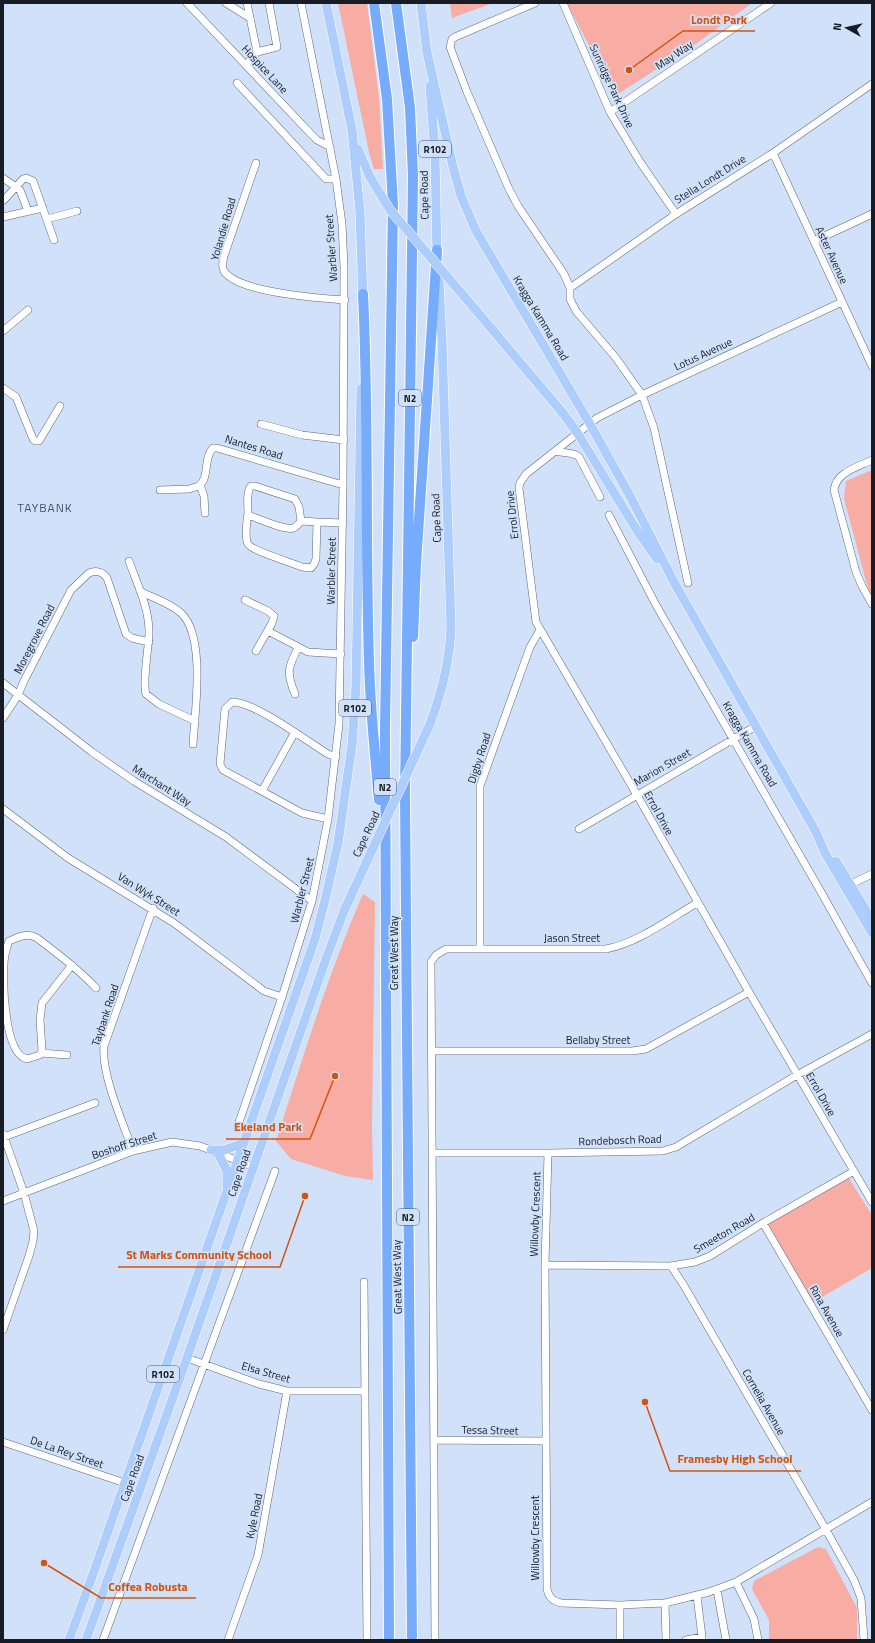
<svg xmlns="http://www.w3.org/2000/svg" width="875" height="1643" viewBox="0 0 875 1643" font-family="'Titillium Web',sans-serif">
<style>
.green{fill:#f7ada3}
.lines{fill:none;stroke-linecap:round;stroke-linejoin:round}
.minor-casing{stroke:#59677c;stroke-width:8}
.major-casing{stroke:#fff;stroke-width:10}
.highway-casing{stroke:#fff;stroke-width:12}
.minor{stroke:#fff;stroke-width:7}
.major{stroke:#adcdfd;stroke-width:9}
.highway{stroke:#77abfb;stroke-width:10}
.major-bridge-casing{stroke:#fff;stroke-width:10;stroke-linecap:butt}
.major-bridge{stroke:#adcdfd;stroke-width:9}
.labels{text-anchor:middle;stroke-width:3.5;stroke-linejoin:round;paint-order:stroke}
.shield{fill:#d0e1f9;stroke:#4e5765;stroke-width:1}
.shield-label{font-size:10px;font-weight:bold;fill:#171c25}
.street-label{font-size:11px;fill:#171c25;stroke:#d0e1f9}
.neighbourhood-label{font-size:12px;letter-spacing:1px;fill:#455367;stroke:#d0e1f9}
.leader{fill:none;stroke:#d3530e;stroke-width:1.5}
.callout-dot{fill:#d3530e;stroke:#d0e1f9;stroke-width:1.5}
.callout-label{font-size:12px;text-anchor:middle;font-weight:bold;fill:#d3530e;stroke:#d0e1f9;stroke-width:3.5;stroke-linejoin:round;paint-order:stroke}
</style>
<rect width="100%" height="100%" fill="#d0e1f9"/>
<path class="green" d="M 338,3 L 367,3 L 379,98 L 383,169 L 374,169 L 369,152 Z
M 450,3 L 493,3 L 452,18 Z
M 567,3 L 752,3 L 697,43 L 615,96 Z
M 872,470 L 872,596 L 869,592 L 844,499 L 846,481 Z
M 363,894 L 375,902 L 372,1127 L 373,1180 L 345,1176 L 291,1159 L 276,1141 C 303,1058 328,974 363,894 Z
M 848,1177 L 872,1215 L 872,1268 L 812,1303 L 767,1225 Z
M 818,1547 L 826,1549 L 857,1608 L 857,1640 L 769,1640 L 769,1620 L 752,1589 L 754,1581 Z"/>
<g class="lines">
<g class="minor-casing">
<path id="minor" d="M 187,3 L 310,133 L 317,140 L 330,147
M 226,3 L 250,18
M 535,3 L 455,37 L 452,39 L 450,47 L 467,92 L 509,189 L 518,206 L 564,274 L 570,288
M 563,3 L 610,112 L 640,162 L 676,214
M 257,52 L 277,47 L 269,3
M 246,65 L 257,52 L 247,3
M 237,83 L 326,179 L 336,179
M 610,112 L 771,3
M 773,153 L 872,366
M 256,163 L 224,256 C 223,262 221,266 224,271 C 238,293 319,298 345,300
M 3,178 L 20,190 L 28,211
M 4,200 L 23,179 L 26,178 L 33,181 L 54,240
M 3,217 L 43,208
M 47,219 L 77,211
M 814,241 L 872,214
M 842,302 L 642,395 L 597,418 L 526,474 L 520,483 L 519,488 L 536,622 L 637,795 L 749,992 L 872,1202
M 3,331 L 28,310
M 3,388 L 16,397 L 33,439 L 35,441 L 39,441 L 60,406
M 261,424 L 302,435 L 344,440
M 556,451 C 564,454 573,451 579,457 L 600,497
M 872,460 C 858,467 836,472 834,490 L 856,572 L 862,586 L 872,604
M 200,485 L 204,496 L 205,513
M 160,490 L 189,489 L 199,486 C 210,477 203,458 213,448 L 217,448 L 343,485
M 248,515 C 257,518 285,531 294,528 C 297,526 299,524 301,521 L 299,507 L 295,499 L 255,486 L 251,486 C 246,492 248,505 248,513 C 247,521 244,536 248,544 C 252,551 293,563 302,567 L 311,568 L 314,564 L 316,559 L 317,522 L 301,521
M 609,515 L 656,605 L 821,892 L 872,983
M 317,522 L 343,523
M 129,561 C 137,584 149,607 149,632 C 149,648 142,681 146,694 L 159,704 L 195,721
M 688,583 L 654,428 L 642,395 L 616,358 L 576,311 L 570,299 L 570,288 L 676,214 L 773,153 L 872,84
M 140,591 C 153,598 170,603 181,613 C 206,636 195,711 193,744
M 245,600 L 268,611 L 274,616 L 272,623 L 256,651
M 268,631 L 308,652 L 341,654
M 3,683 L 92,752 L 134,781 L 226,837 L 312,901
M 295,694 C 286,673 288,667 298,648
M 3,718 L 18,695 L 24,681 L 71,590 L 89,573 C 96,570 103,572 107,578 L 126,634 L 132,638 L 149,642
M 262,791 L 295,732
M 3,809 L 68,858 L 174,923 L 264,991 L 282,997
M 328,819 L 302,813 L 223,770 L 220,764 L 225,709 L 232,702 C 254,701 308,742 328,754 L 336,757
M 579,829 L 756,726
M 847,886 L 872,874
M 480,949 L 480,786 L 530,647 L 540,630
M 72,965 L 42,1003 L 40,1020 L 42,1050 L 40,1055 L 27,1059 C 4,1054 3,984 4,965 C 4,956 6,949 9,941 C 19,937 27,932 37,938 C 58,954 78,969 96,988
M 432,1051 L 632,1051 L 646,1049 L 749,992
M 41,1053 L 67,1055
M 237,1128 L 282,997 L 312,901 L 328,819 L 339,724 L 343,485 L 344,267 L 342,224 L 336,179 L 301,3
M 3,1134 L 24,1193 L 34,1231 L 33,1241 L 29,1256 L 3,1330
M 4,1137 L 95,1103
M 133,1151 C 123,1123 101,1074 104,1046 L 153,908
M 433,1153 L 548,1153 L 663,1151 L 676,1147 L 797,1075 L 872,1034
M 548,1153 L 545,1265 L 547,1589 C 549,1598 553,1601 561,1603 L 620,1605 L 665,1603 L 709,1592 L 736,1582 L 872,1502
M 3,1201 L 133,1151 L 172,1142 L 200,1146 L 254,1167
M 763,1223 L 872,1410
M 545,1265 L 671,1266 L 695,1262 L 710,1256 L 763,1223 L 854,1171
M 671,1266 L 683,1284 L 825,1528 L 854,1580 L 861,1598 L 864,1640
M 364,1282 L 367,1640
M 187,1358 L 259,1384 L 287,1391 L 365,1391
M 434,1440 L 546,1441
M 3,1442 L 125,1483
M 736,1582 L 754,1619 L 758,1640
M 717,1590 L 726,1640
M 665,1603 L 666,1640
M 620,1605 L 620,1640
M 103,1640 L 275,1171
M 228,1640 L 258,1555 L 287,1391
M 435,1640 L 431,962 L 436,955 L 446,949 L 606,949 C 638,943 669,919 697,903
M 686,1640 L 702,1637 L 697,1596"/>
</g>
<g class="major-casing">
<path id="major" d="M 326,3 L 352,130 L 360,212 L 363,300
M 421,3 L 427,53
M 426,48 L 453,167 L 461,196 L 476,231 L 590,424 L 630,496 L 675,584 L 816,832 L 825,853 L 872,933
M 430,86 L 435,154 L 437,257
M 358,149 L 370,177
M 463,295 L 562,412 L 578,434 L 638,532 L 657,559
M 430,724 C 442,692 450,660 451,626 L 442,341 L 439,280
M 836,861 L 872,920
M 211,1150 L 224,1150 L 244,1143
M 218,1153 L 227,1171 L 227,1186
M 69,1640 L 92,1577 L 315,939 L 325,900 L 338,843 L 352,745 L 356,686 L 361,389
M 86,1640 L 187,1358 L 327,956 L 344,911 L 361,874"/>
</g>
<g class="highway-casing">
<path id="highway" d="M 374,3 L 387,99 L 393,204 L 385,730 L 389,1640
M 396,3 L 410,108 L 413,175 L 405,795 L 412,1640
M 363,294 C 369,416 365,539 369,661 C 370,707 375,753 379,800
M 413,637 L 416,564 L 437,250"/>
</g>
<use href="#minor" class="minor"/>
<use href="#major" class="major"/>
<use href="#highway" class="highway"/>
<g class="major-bridge-casing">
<path id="major-bridge" d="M 370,177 L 390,210 L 463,295
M 361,874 L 430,724"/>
</g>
<use href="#major-bridge" class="major-bridge"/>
</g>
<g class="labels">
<g class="shield">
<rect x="419" y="141" width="32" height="16" rx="3"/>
<rect x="399" y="390" width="22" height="16" rx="3"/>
<rect x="339" y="700" width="32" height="16" rx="3"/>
<rect x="374" y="779" width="22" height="16" rx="3"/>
<rect x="397" y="1209" width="22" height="16" rx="3"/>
<rect x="147" y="1366" width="32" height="16" rx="3"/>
</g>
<g class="shield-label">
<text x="435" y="153">R102</text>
<text x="410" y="402">N2</text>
<text x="355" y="712">R102</text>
<text x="385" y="791">N2</text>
<text x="408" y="1221">N2</text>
<text x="163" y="1378">R102</text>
</g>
<g class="street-label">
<text transform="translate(674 55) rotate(-34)" y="4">May Way</text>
<text transform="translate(265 69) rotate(47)" y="4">Hospice Lane</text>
<text transform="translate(612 86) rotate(65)" y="4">Sunridge Park Drive</text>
<text transform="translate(710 179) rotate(-32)" y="4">Stella Londt Drive</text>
<text transform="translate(424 195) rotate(-91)" y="4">Cape Road</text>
<text transform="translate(223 229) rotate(-74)" y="4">Yolandie Road</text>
<text transform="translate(331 248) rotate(-94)" y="4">Warbler Street</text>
<text transform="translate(832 255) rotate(65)" y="4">Aster Avenue</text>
<text transform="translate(541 318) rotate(59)" y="4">Kragga Kamma Road</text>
<text transform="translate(703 354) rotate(-25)" y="4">Lotus Avenue</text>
<text transform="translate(254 447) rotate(17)" y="4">Nantes Road</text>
<text transform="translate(512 515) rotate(-96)" y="4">Errol Drive</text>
<text transform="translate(436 518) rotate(-92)" y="4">Cape Road</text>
<text transform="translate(331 571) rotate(-89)" y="4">Warbler Street</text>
<text transform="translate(34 639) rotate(-63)" y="4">Moregrove Road</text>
<text transform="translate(750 744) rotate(60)" y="4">Kragga Kamma Road</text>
<text transform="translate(479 758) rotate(-72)" y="4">Digby Road</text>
<text transform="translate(662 767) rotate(-30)" y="4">Marion Street</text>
<text transform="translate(162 785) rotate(32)" y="4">Marchant Way</text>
<text transform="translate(659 813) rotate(61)" y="4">Errol Drive</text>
<text transform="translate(366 834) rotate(-65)" y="4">Cape Road</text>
<text transform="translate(302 890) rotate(-76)" y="4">Warbler Street</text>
<text transform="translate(149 894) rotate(32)" y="4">Van Wyk Street</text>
<text x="572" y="942">Jason Street</text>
<text transform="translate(394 953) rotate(-90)" y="4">Great West Way</text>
<text transform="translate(105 1015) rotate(-72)" y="4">Taybank Road</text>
<text x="598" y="1044">Bellaby Street</text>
<text transform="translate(821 1094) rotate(60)" y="4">Errol Drive</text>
<text transform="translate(620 1140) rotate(-2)" y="4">Rondebosch Road</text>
<text transform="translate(124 1145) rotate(-18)" y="4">Boshoff Street</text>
<text transform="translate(239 1173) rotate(-71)" y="4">Cape Road</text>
<text transform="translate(535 1214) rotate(-88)" y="4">Willowby Crescent</text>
<text transform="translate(724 1233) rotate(-30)" y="4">Smeeton Road</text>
<text transform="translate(397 1277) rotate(-91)" y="4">Great West Way</text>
<text transform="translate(827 1311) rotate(60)" y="4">Rina Avenue</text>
<text transform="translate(266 1372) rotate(16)" y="4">Elsa Street</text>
<text transform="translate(764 1402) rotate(60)" y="4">Cornelia Avenue</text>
<text transform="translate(490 1430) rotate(1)" y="4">Tessa Street</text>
<text transform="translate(67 1452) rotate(19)" y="4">De La Rey Street</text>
<text transform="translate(132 1478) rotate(-70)" y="4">Cape Road</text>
<text transform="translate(254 1516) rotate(-79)" y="4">Kyle Road</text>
<text transform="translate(535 1538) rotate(-90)" y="4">Willowby Crescent</text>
</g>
<g class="neighbourhood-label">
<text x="45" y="512">TAYBANK</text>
</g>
</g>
<path class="leader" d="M629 70L683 31H755M335 1076L310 1139H226M305 1196L280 1267H118M645 1402L670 1471H801M44 1563L101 1598H196"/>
<g class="callout-dot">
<circle cx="629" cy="70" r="4"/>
<circle cx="335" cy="1076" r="4"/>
<circle cx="305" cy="1196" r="4"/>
<circle cx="645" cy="1402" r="4"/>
<circle cx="44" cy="1563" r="4"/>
</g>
<g class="callout-label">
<text x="719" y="24">Londt Park</text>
<text x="268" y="1131">Ekeland Park</text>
<text x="199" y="1259">St Marks Community School</text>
<text x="735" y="1463">Framesby High School</text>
<text x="148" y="1591">Coffea Robusta</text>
</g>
<rect width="875" height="1643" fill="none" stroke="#171c25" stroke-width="8"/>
<g transform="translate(847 28) rotate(278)" stroke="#d0e1f9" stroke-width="3" paint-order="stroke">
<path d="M0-3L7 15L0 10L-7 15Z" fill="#171c25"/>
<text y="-6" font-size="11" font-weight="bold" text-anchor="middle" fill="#171c25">N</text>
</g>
</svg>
